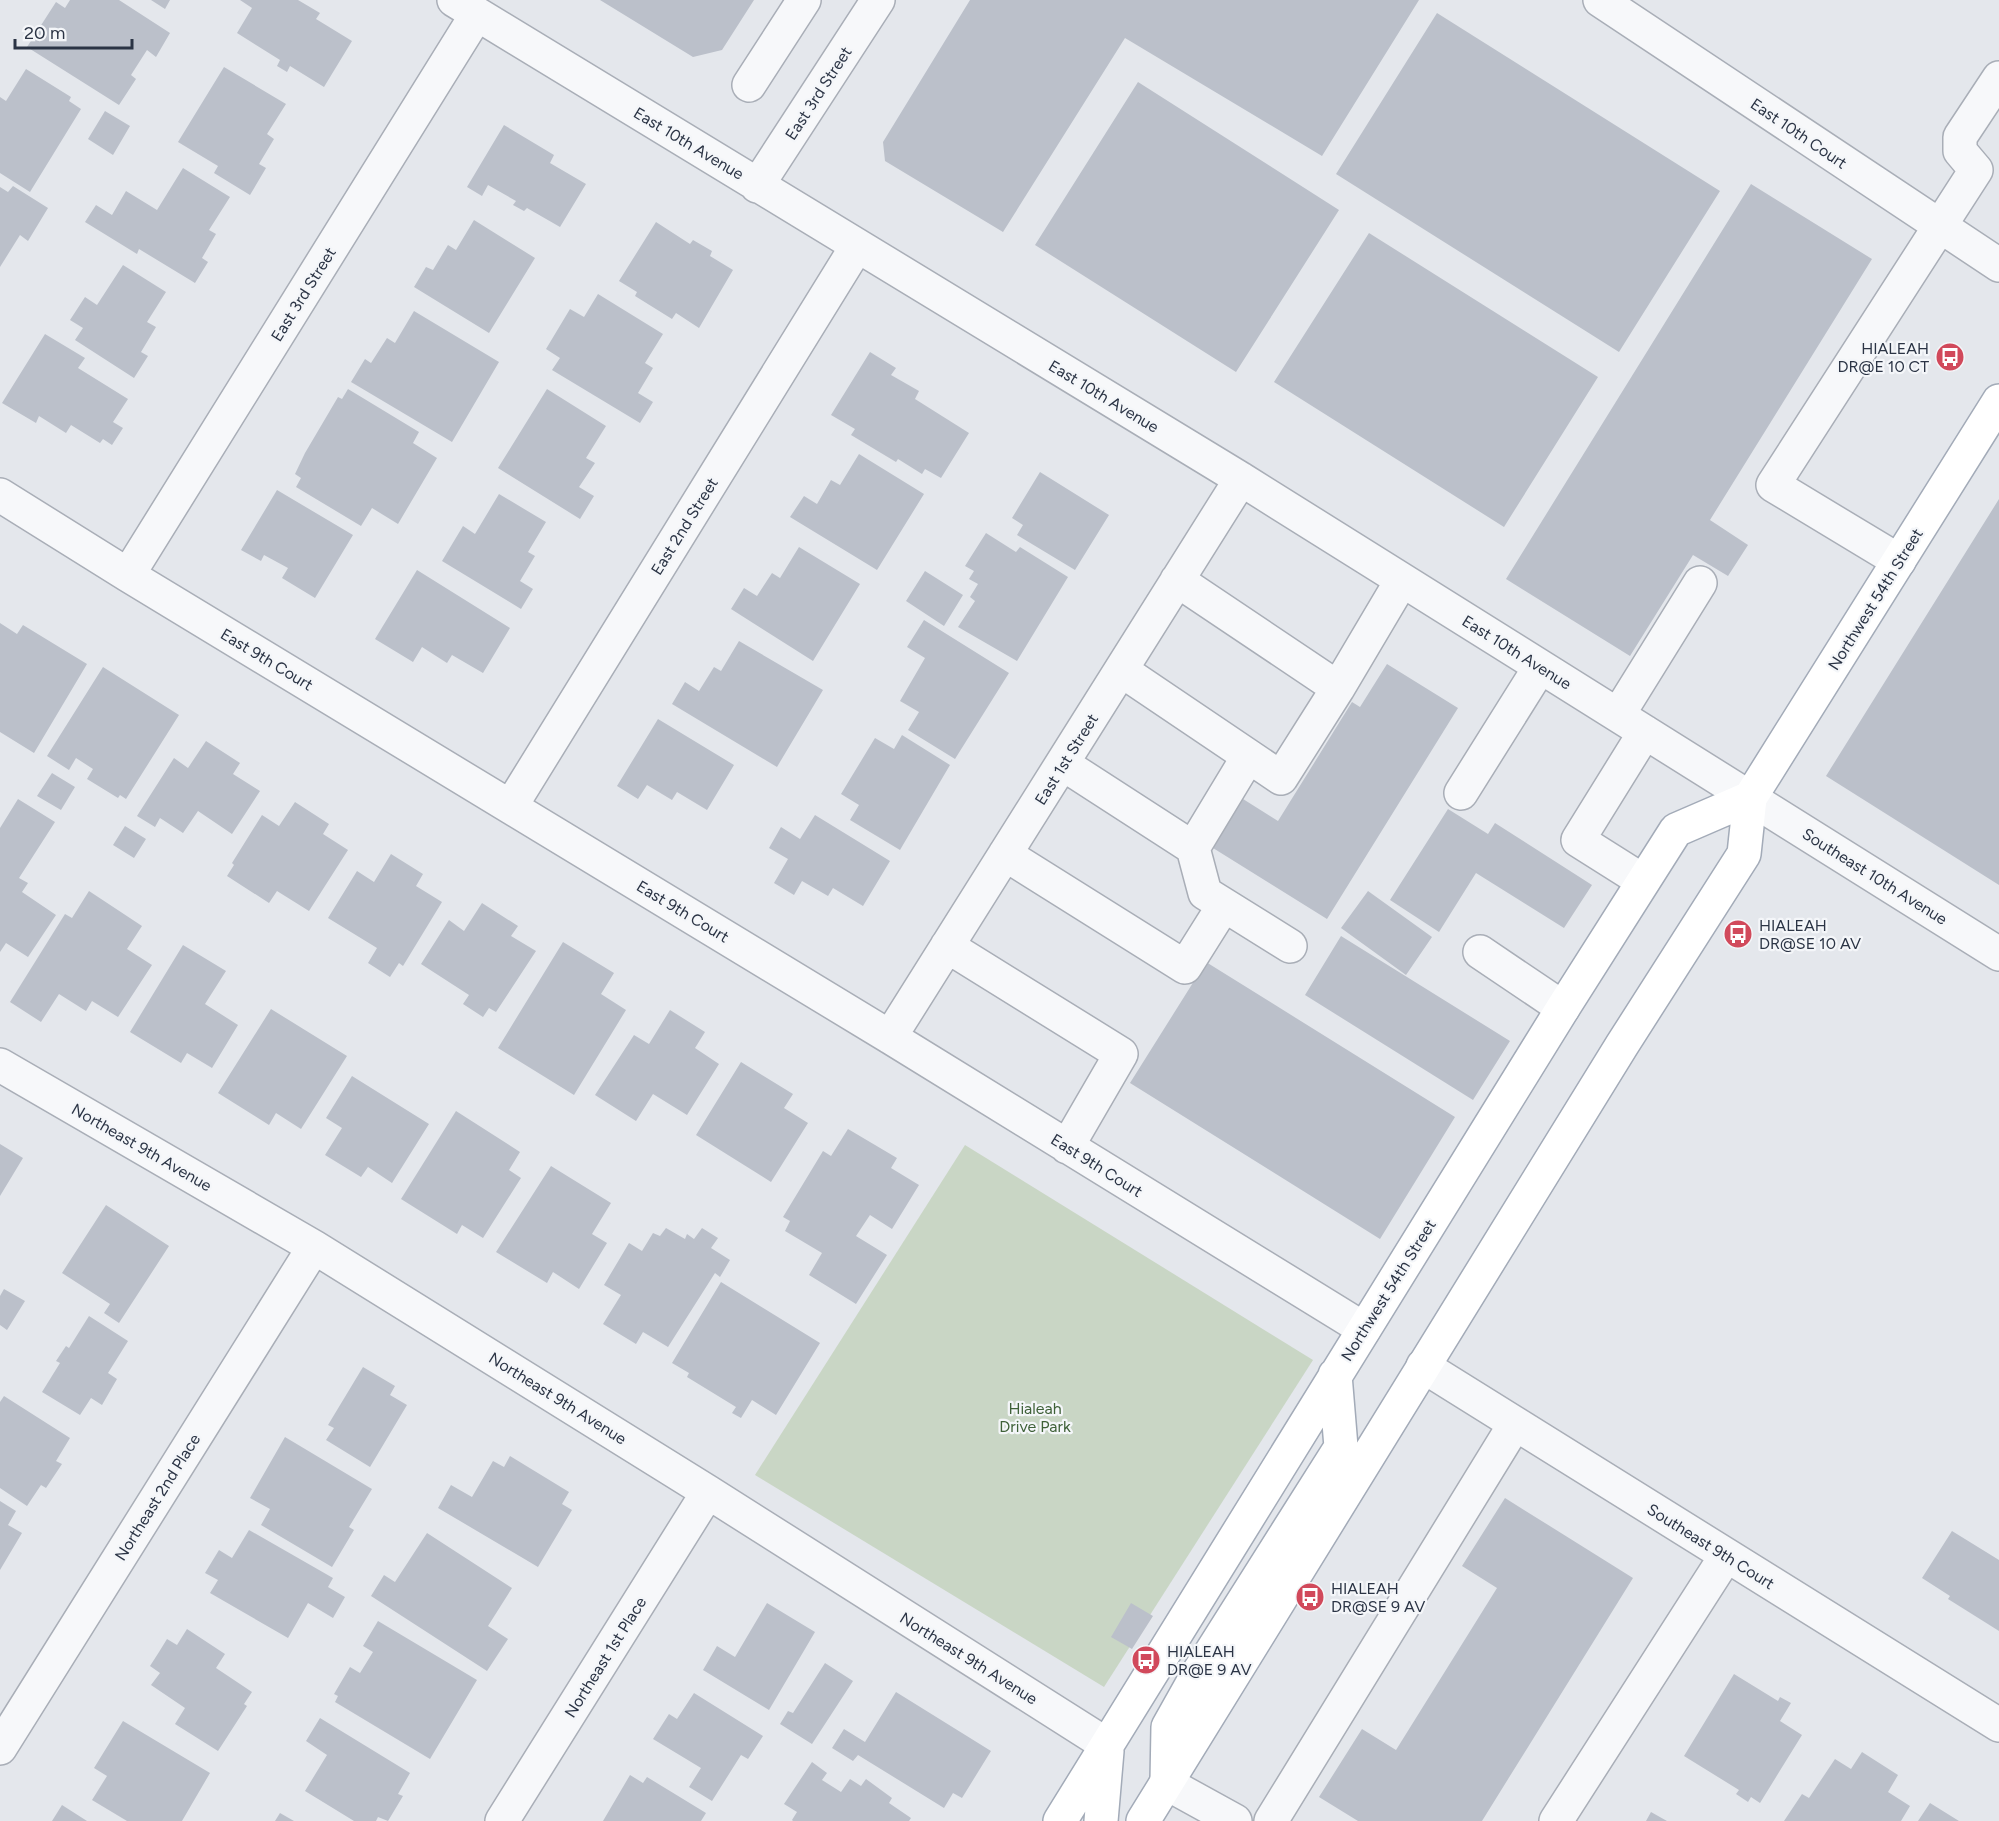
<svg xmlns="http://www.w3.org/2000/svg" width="1999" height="1821" viewBox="0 0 1999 1821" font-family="Figtree,sans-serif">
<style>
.green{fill:#c9d6c5}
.building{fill:#bbc0ca}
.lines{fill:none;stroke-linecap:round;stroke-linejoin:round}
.minor-casing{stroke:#a9aeb7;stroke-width:36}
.major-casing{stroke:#a3abb8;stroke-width:36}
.minor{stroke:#f7f8fa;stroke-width:33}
.major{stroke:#fff;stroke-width:33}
.labels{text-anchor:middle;stroke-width:4.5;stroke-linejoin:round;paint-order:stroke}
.street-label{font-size:16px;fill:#2b3445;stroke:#f4f6f9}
.poi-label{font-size:16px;fill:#2b3445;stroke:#f4f6f9;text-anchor:start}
.park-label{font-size:16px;fill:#3f6138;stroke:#f4f6f9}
</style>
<rect width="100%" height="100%" fill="#e4e7ec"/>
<path class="green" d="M 965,1145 L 1313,1360 L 1104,1687 L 755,1475 Z"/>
<path class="building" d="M 70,0 L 119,0 L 170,33 L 156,57 L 147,50 L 131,75 L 136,79 L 119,105 L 27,47 L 56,2 L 65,8 Z
M 151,0 L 170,0 L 165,9 Z
M 240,0 L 298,0 L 320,13 L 316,19 L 352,41 L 324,87 L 290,66 L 287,72 L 277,66 L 280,60 L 237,33 L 252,8 Z
M 600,0 L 754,0 L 722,50 L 693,57 Z
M 970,0 L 1419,0 L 1322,156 L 1125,38 L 1003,232 L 885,161 L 883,142 Z
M 1437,13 L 1720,191 L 1619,352 L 1336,174 Z
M 224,67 L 286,104 L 267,134 L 274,139 L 259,164 L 266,168 L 250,195 L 214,173 L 218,166 L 178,142 Z
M 26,69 L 71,97 L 69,101 L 81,109 L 30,192 L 0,173 L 0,97 L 6,101 Z
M 1138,82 L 1339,210 L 1236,372 L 1035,245 Z
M 105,111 L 130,126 L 113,155 L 88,139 Z
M 504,125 L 554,155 L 550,163 L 586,184 L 560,227 L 527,208 L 524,211 L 513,205 L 516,201 L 488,185 L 482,196 L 467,187 Z
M 183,168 L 230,197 L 209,230 L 216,234 L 202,258 L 208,262 L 195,283 L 139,249 L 137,254 L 85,222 L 96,205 L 112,215 L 126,191 L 157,210 Z
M 1751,184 L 1872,259 L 1710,520 L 1748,545 L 1728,576 L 1693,555 L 1630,656 L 1506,579 Z
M 13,186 L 48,208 L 28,241 L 20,235 L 0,267 L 0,187 L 8,192 Z
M 474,220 L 535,258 L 489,333 L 414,287 L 426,267 L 433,270 L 448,245 L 456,250 Z
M 656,222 L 690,244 L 693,240 L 712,251 L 710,256 L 733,270 L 699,328 L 676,313 L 672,319 L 635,296 L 637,292 L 619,281 Z
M 1369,233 L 1598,377 L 1504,527 L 1274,382 Z
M 123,265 L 166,292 L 147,322 L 156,327 L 141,352 L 148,356 L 134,378 L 75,340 L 83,328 L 70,320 L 85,297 L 97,305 Z
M 598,294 L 663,334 L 645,363 L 653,368 L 638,393 L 653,402 L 640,423 L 552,370 L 560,358 L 546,349 L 570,309 L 584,317 Z
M 414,311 L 499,362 L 452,442 L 351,382 L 365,359 L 371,363 L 387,338 L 395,343 Z
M 45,334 L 85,358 L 78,368 L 128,399 L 113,422 L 123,428 L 112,445 L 103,439 L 100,443 L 71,425 L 66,433 L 39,416 L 36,423 L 2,403 Z
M 870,352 L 896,368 L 891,375 L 919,391 L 915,399 L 969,433 L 941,478 L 925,469 L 922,474 L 898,459 L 896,462 L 851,435 L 855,429 L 831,415 Z
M 348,389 L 419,432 L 413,443 L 437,458 L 398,524 L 372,508 L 361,526 L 296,487 L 301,478 L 295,474 L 305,453 L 338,397 L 342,399 Z
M 547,389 L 606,426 L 586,458 L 595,463 L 579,487 L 594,496 L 580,519 L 498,468 Z
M 859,454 L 924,494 L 877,570 L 790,517 L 804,496 L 817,504 L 831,480 L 840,485 Z
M 1040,472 L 1109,515 L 1075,570 L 1017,535 L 1023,525 L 1012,518 Z
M 277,490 L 353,535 L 315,598 L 282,578 L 288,568 L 264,555 L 261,561 L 241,550 Z
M 499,494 L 546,522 L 528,552 L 535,556 L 520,581 L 533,589 L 521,609 L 442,561 L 463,526 L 475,534 Z
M 1999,499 L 1999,885 L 1826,776 Z
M 986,533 L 1016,552 L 1020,547 L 1068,577 L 1017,661 L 958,627 L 975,601 L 970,597 L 978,584 L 969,579 L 974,571 L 965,566 Z
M 799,547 L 860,584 L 813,661 L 731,609 L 744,588 L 757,596 L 772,573 L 780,578 Z
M 417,570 L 510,628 L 483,673 L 452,655 L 447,663 L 422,647 L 413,662 L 375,639 Z
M 925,571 L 963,595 L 944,626 L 906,601 Z
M 924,620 L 1009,673 L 955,759 L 908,730 L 919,712 L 900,701 L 925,658 L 907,647 Z
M 0,623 L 17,634 L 23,625 L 87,664 L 34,753 L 0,732 Z
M 739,641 L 823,690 L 777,767 L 672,704 L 685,682 L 699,691 L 714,667 L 721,671 Z
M 1387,664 L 1458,708 L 1327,919 L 1213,848 L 1243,799 L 1278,821 L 1352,702 L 1360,707 Z
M 103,667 L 179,715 L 126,799 L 120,795 L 118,798 L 87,779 L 93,769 L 76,758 L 69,770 L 47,756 Z
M 658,719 L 734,765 L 707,810 L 677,792 L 672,800 L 647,785 L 638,799 L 617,786 Z
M 902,735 L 950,765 L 900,850 L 850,820 L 859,805 L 841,794 L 875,738 L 894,749 Z
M 206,741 L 240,763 L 233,774 L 260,791 L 232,834 L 198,811 L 183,833 L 160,818 L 155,827 L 137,816 L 174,758 L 188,768 Z
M 52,773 L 75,787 L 61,810 L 37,796 Z
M 18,799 L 55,822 L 19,878 L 28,883 L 22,892 L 56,915 L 28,957 L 6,943 L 0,952 L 0,828 Z
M 295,802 L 329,824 L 323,834 L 348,850 L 309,911 L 277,891 L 269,903 L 227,876 L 234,865 L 232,863 L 262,815 L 279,826 Z
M 1448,809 L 1488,834 L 1495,823 L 1592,885 L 1564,928 L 1476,873 L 1439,932 L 1390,900 Z
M 815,815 L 890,861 L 863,906 L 833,888 L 828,896 L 802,881 L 794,895 L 774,883 L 788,859 L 769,848 L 781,827 L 800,839 Z
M 125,826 L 146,839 L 134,858 L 113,845 Z
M 391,854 L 423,874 L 416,886 L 442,902 L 403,966 L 399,963 L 390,977 L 368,963 L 377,948 L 328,918 L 357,871 L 374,882 Z
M 89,891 L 142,926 L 127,949 L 152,965 L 118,1017 L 92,1001 L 86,1011 L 59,994 L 41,1022 L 10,1002 L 65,914 L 72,918 Z
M 1368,891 L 1432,937 L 1406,975 L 1341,928 Z
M 482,903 L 518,926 L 511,936 L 536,951 L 496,1012 L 489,1008 L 483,1017 L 463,1004 L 469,995 L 421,964 L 449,920 L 464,931 Z
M 1341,936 L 1510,1041 L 1473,1100 L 1305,995 Z
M 563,942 L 614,973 L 601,994 L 626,1010 L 574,1095 L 498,1048 Z
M 183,945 L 226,971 L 205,1004 L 238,1025 L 212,1068 L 187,1053 L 181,1063 L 130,1032 Z
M 1206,962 L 1455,1117 L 1380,1239 L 1130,1083 Z
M 271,1009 L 347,1056 L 301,1129 L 276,1113 L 269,1125 L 218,1093 Z
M 670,1010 L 705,1032 L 695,1048 L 719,1064 L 687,1115 L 653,1094 L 636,1121 L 595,1095 L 634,1035 L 649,1044 Z
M 741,1062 L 793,1094 L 784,1108 L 808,1123 L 771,1182 L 696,1135 Z
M 352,1076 L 429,1124 L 392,1183 L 368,1167 L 361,1177 L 325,1155 L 342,1128 L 326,1118 Z
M 456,1111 L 520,1152 L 509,1170 L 521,1178 L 483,1238 L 462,1225 L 457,1234 L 401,1199 Z
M 848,1129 L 897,1158 L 891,1168 L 919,1185 L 892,1229 L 870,1215 L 856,1236 L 887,1255 L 856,1304 L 809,1275 L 822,1253 L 785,1231 L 790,1221 L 783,1217 L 823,1151 L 831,1156 Z
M 0,1144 L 23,1158 L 0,1196 Z
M 551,1166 L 611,1203 L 592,1234 L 607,1243 L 579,1289 L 553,1272 L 547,1283 L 496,1252 Z
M 106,1205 L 169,1246 L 119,1323 L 104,1313 L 110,1304 L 62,1273 Z
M 666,1228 L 685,1239 L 687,1234 L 694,1239 L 702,1228 L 718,1238 L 711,1248 L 730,1260 L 720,1277 L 715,1273 L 668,1347 L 643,1332 L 636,1344 L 603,1324 L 621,1295 L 604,1285 L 629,1243 L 642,1251 L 653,1233 L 660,1236 Z
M 721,1282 L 820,1343 L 776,1415 L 752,1400 L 741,1418 L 732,1413 L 736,1407 L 687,1377 L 689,1373 L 672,1363 Z
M 4,1289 L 25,1301 L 7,1330 L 0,1325 L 0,1296 Z
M 89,1316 L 128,1341 L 108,1373 L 117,1379 L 102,1405 L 91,1398 L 80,1415 L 42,1392 L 60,1363 L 56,1361 L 66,1346 L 69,1348 Z
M 363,1367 L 395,1386 L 390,1395 L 407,1405 L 370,1467 L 326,1440 L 334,1428 L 328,1425 Z
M 4,1396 L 70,1438 L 56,1461 L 62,1464 L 46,1488 L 41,1485 L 27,1506 L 0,1488 L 0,1402 Z
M 285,1437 L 372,1489 L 349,1527 L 354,1530 L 332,1567 L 261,1525 L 270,1509 L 250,1498 Z
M 510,1456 L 569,1492 L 562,1504 L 572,1510 L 538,1567 L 438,1508 L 451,1485 L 472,1497 L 493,1461 L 504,1467 Z
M 1505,1498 L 1633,1578 L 1482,1821 L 1358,1821 L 1319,1797 L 1362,1729 L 1396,1750 L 1497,1588 L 1462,1566 Z
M 0,1501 L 16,1511 L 8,1525 L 22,1533 L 0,1570 Z
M 249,1530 L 333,1578 L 328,1587 L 345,1597 L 333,1618 L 308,1603 L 288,1638 L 210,1593 L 218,1580 L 205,1573 L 219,1550 L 232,1558 Z
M 1952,1531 L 1999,1560 L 1999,1631 L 1948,1599 L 1950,1596 L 1922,1578 Z
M 427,1533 L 512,1588 L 488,1626 L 508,1639 L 487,1671 L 371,1596 L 384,1575 L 395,1582 Z
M 767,1603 L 815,1632 L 769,1710 L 703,1670 L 717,1646 L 735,1657 Z
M 1131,1603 L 1153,1616 L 1132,1649 L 1111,1637 Z
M 378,1621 L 477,1680 L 430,1759 L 335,1702 L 338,1696 L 334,1694 L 350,1667 L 360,1673 L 373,1652 L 363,1646 Z
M 187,1629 L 225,1654 L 216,1668 L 252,1692 L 244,1704 L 247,1706 L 218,1751 L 175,1724 L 185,1708 L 151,1685 L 160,1673 L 150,1666 L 159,1652 L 167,1639 L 177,1645 Z
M 825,1663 L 853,1681 L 812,1744 L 780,1724 L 788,1711 L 793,1713 Z
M 1734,1674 L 1778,1701 L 1780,1697 L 1791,1703 L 1780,1721 L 1802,1735 L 1760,1803 L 1751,1797 L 1748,1802 L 1736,1794 L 1739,1790 L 1684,1756 Z
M 896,1692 L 991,1751 L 962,1798 L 953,1793 L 944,1808 L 858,1755 L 853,1761 L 832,1748 L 844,1729 L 865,1742 Z
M 694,1693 L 763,1736 L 748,1759 L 741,1755 L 712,1801 L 689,1787 L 701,1768 L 653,1739 L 669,1714 L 677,1719 Z
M 320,1718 L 410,1773 L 398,1794 L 403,1796 L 388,1821 L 378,1817 L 376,1821 L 354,1821 L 305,1791 L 327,1755 L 306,1741 Z
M 123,1721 L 210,1773 L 182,1821 L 127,1821 L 92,1800 L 107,1776 L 94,1768 Z
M 1862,1752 L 1898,1775 L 1888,1792 L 1910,1806 L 1901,1821 L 1784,1821 L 1802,1794 L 1809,1798 L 1835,1759 L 1851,1769 Z
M 812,1762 L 827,1773 L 822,1780 L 841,1792 L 850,1779 L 861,1786 L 866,1779 L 892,1798 L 889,1803 L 911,1818 L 909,1821 L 793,1821 L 792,1820 L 797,1812 L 784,1804 Z
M 630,1775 L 643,1783 L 647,1777 L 706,1813 L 701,1821 L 603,1821 Z
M 1930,1803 L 1959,1821 L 1918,1821 Z
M 62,1805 L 87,1821 L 52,1821 Z
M 1651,1812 L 1667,1821 L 1646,1821 Z
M 280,1813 L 294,1821 L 275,1821 Z"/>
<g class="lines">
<g class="minor-casing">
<path id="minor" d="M 454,0 L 1241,479 L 1999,954
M 1600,0 L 1999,265
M 749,85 L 804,0
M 1976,170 L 1960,151 L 1960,137 L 1999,78
M 757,186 L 878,0
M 0,495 L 128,575 L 890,1037 L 1364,1329
M 1899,561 L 1773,485 L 1976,170
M 128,575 L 477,14
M 1177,580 L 1338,688 L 1402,580
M 1121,670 L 1281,778 L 1338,688
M 1618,715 L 1700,583
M 1063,764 L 1193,848 L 1205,893 L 1290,946
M 1461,793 L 1540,667
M 511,806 L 857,246
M 1193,848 L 1248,757
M 1005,854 L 1185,967 L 1224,905
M 1643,881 L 1578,840 L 1645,732
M 947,946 L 1121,1054 L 1067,1147
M 1480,952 L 1563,1008
M 890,1037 L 1241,479
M 0,1065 L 314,1247 L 708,1492 L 1107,1745
M 1423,1366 L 1999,1725
M 0,1748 L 314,1247
M 1166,1783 L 1235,1821
M 502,1821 L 708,1492
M 1271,1821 L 1515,1424
M 1556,1821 L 1726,1556"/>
</g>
<g class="major-casing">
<path id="major" d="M 1167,1781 L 1168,1727 L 1200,1670 L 1341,1447 L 1335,1375
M 1060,1821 L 1563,1008 L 1676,830 L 1750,798
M 1101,1821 L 1107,1751
M 1143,1821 L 1622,1045 L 1744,854 L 1750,798 L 1999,401"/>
</g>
<use href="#minor" class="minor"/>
<use href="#major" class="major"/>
</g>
<defs>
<g id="bus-disc" transform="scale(1.5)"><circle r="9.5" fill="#d1495b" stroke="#f4f6f9"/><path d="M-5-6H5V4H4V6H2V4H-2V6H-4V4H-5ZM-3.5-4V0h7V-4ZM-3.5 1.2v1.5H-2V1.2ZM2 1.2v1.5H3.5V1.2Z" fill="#fff"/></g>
</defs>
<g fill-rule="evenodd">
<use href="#bus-disc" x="1950" y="357"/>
<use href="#bus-disc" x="1738" y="934"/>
<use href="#bus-disc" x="1310" y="1597"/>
<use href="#bus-disc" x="1146" y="1660"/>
</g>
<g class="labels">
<g class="street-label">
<text transform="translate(818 93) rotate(-57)" y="6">East 3rd Street</text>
<text transform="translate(1799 133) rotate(34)" y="6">East 10th Court</text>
<text transform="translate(689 143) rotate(31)" y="6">East 10th Avenue</text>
<text transform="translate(303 294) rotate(-58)" y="6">East 3rd Street</text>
<text transform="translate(1104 396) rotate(31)" y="6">East 10th Avenue</text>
<text transform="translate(684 526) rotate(-58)" y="6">East 2nd Street</text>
<text transform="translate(1875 599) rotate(-58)" y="6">Northwest 54th Street</text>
<text transform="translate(1517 652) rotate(32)" y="6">East 10th Avenue</text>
<text transform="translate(267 659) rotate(31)" y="6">East 9th Court</text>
<text transform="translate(1066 759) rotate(-58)" y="6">East 1st Street</text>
<text transform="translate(1875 876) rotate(32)" y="6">Southeast 10th Avenue</text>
<text transform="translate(683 911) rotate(31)" y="6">East 9th Court</text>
<text transform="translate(142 1147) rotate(30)" y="6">Northeast 9th Avenue</text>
<text transform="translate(1097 1165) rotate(32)" y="6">East 9th Court</text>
<text transform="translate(1388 1290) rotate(-58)" y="6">Northwest 54th Street</text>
<text transform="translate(558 1398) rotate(32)" y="6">Northeast 9th Avenue</text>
<text transform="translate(157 1497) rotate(-58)" y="6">Northeast 2nd Place</text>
<text transform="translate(1711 1546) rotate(32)" y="6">Southeast 9th Court</text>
<text transform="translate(605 1657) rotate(-58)" y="6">Northeast 1st Place</text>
<text transform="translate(969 1658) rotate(32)" y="6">Northeast 9th Avenue</text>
</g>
<g class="poi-label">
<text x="1929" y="354" text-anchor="end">HIALEAH<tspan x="1929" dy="18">DR@E 10 CT</tspan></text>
<text x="1759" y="931">HIALEAH<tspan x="1759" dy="18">DR@SE 10 AV</tspan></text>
<text x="1331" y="1594">HIALEAH<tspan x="1331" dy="18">DR@SE 9 AV</tspan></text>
<text x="1167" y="1657">HIALEAH<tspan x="1167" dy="18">DR@E 9 AV</tspan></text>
</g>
<g class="park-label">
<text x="1035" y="1414">Hialeah<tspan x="1035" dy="18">Drive Park</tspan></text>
</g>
</g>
<path d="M15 39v9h117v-9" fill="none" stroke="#2b3445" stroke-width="3"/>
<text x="24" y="39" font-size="18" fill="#2b3445" stroke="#f4f6f9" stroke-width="4.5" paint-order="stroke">20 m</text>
</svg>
